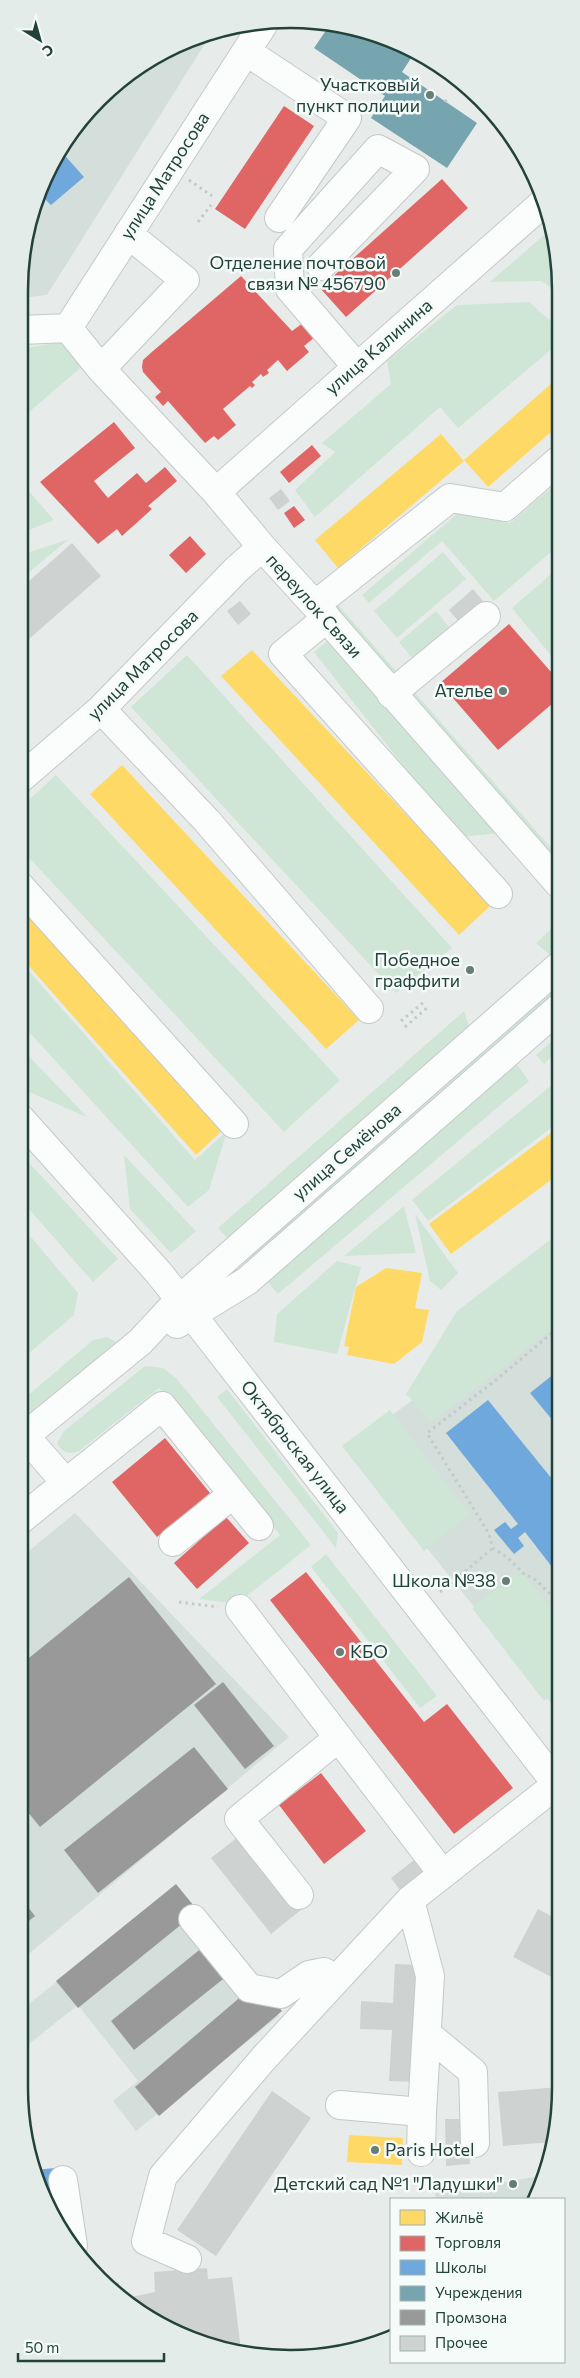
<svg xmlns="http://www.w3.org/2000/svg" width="580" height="2378" viewBox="0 0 580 2378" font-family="Commissioner,sans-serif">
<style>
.built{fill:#d4deda}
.green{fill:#cfe6d7}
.homes{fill:#ffd966}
.shops{fill:#e06666}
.schools{fill:#6fa8dc}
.public{fill:#76a5af}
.industry{fill:#999}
.building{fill:#ced3d1}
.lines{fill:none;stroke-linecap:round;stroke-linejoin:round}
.minor-casing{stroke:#c4c9c7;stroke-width:30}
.path{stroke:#c2cbca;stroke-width:3;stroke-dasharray:2.5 4;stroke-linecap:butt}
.minor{stroke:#fbfcfc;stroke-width:28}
.poi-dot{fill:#677e78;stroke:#f5fbf8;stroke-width:2}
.labels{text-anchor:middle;stroke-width:5;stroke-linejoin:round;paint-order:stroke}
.poi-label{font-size:18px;fill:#22423b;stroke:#f5fbf8;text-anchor:end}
.street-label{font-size:18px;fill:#22423b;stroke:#f5fbf8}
.rim{fill:none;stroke:#22423b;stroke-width:2.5}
</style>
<rect width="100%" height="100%" fill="#e7ecea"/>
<path class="built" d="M 199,38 L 206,42 L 47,295 L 21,298 L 21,254 L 55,154 L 125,75 Z
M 559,1293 L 559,1713 L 347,1448 Z
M 75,1513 L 289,1737 L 19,1962 L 19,1559 Z
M 175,1887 L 279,2016 L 136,2131 L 113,2101 L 138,2081 L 78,2005 L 19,2052 L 19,2012 Z
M 541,2176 L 533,2199 L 436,2199 L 435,2193 Z"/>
<path class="green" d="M 551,229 L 559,255 L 559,293 L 541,281 L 490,282 Z
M 529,302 L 559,328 L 559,343 L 458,428 L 440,407 L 315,517 L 295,490 L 335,452 L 322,443 L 391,384 L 387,361 L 457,305 Z
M 65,341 L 85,364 L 21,419 L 21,349 Z
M 559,481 L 559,545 L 494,601 L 442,541 L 369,603 L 362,595 L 458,513 L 510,523 Z
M 21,482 L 54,520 L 21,533 Z
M 69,539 L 21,579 L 21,555 Z
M 443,552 L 466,579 L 397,638 L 374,611 Z
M 559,567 L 559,665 L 512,608 Z
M 332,598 L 559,857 L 559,871 L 325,604 Z
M 436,611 L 450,628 L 412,658 L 399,642 Z
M 332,637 L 501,833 L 459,837 L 314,652 Z
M 187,655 L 452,948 L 396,993 L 131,707 Z
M 56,775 L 340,1080 L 284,1132 L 20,848 L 20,808 Z
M 559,922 L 559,954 L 554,959 L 536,943 Z
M 20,961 L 195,1160 L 227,1131 L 209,1190 L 188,1207 L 20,1022 Z
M 559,981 L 559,994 L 251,1265 L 246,1261 Z
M 464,1011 L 473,1039 L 231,1242 L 218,1228 Z
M 559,1035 L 559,1050 L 544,1064 L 536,1055 Z
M 20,1047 L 87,1117 L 20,1088 Z
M 515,1062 L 529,1081 L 278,1294 L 262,1276 Z
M 559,1079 L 559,1122 L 428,1221 L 412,1200 Z
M 20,1153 L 118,1259 L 93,1282 L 20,1199 Z
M 124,1155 L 196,1231 L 171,1253 L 130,1209 Z
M 404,1206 L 416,1253 L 344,1256 Z
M 415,1214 L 458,1273 L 441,1290 L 430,1281 Z
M 559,1233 L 559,1323 L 432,1422 L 406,1394 L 457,1311 Z
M 31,1237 L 78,1293 L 74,1315 L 20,1361 L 20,1247 Z
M 337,1261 L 361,1267 L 337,1354 L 274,1342 L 277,1314 Z
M 107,1337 L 118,1343 L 20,1425 L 20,1402 L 93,1340 Z
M 145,1366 L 163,1368 L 177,1379 L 311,1545 L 237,1604 L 199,1599 L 280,1535 L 159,1388 L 79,1451 C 69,1455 62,1453 57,1443 L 64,1431 Z
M 227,1389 L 338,1533 L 336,1548 L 217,1397 Z
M 390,1410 L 469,1514 L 424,1551 L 342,1446 Z
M 326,1554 L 437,1696 L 420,1708 L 311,1567 Z
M 521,1570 L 559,1618 L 559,1689 L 544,1701 L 472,1608 Z"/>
<path class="homes" d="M 559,377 L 559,425 L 488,487 L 464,460 Z
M 441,434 L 464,461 L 338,568 L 315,540 Z
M 252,650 L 491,905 L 459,935 L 221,676 Z
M 122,765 L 359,1020 L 326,1049 L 90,794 Z
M 20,898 L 225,1128 L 196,1155 L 20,956 Z
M 559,1127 L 559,1174 L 451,1254 L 429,1224 Z
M 386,1268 L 422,1273 L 415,1308 L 429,1310 L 422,1342 L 394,1364 L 347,1355 L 349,1347 L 344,1346 L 356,1287 Z
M 349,2135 L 403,2138 L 402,2165 L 347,2162 Z"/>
<path class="shops" d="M 284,106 L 314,126 L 245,229 L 215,209 Z
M 442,179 L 468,208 L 346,317 L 320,288 Z
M 241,276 L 292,331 L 303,323 L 315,337 L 304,346 L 309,352 L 287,371 L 278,360 L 267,370 L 269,373 L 263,377 L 261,374 L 252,382 L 255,385 L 252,388 L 250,386 L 223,409 L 236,425 L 218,440 L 214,436 L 205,443 L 168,401 L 163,406 L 155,397 L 161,392 L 143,372 L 142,367 L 143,360 L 153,351 Z
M 114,422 L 135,448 L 94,481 L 108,498 L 137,473 L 146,483 L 165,467 L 177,481 L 148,506 L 152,509 L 122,536 L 117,529 L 98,544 L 40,482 Z
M 312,445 L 321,456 L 289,483 L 280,472 Z
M 294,506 L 305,520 L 294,528 L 284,513 Z
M 190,536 L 206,554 L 186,573 L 169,555 Z
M 509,624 L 559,681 L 559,698 L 498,750 L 440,683 Z
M 165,1438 L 210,1493 L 157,1537 L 112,1482 Z
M 226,1517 L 249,1543 L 197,1589 L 174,1563 Z
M 306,1572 L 424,1722 L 447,1704 L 513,1788 L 454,1834 L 270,1600 Z
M 321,1773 L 366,1831 L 324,1864 L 279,1805 Z"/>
<path class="schools" d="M 59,149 L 84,177 L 51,205 L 41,195 L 55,154 Z
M 559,1370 L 559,1428 L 530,1393 Z
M 488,1400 L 552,1479 L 559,1474 L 559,1576 L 525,1532 L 518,1538 L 524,1546 L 514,1554 L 494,1530 L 505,1522 L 511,1529 L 518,1524 L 446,1433 Z
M 55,2168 L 58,2198 L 44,2199 L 39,2192 L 35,2170 Z"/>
<path class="public" d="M 331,23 L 407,46 L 415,52 L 402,72 L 477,123 L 447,168 L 371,118 L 385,96 L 314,48 Z"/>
<path class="industry" d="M 129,1577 L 216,1684 L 40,1827 L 19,1801 L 19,1666 Z
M 223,1682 L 274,1746 L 245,1769 L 194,1705 Z
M 194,1747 L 228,1789 L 98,1893 L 64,1850 Z
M 176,1884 L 198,1911 L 78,2008 L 56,1981 Z
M 19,1896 L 35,1916 L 19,1929 Z
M 208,1943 L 232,1972 L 134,2050 L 111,2021 Z
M 258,1982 L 282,2011 L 159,2116 L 135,2087 Z"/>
<path class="building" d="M 281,489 L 290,501 L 278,510 L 269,498 Z
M 72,543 L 101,576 L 21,646 L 21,588 Z
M 473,589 L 483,601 L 459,622 L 449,610 Z
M 240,601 L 251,614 L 238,625 L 227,611 Z
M 243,1833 L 302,1909 L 271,1934 L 211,1858 Z
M 414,1860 L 424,1872 L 400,1890 L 391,1878 Z
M 538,1909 L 559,1920 L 559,1981 L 513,1957 Z
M 395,1964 L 421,1965 L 416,2082 L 389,2081 L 392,2030 L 360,2029 L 361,2001 L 393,2003 Z
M 559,2087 L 559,2124 L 553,2142 L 503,2146 L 498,2092 Z
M 272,2091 L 311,2118 L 216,2256 L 177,2230 Z
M 445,2119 L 468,2119 L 470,2164 L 446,2166 Z
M 207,2268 L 208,2279 L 232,2277 L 241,2350 L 184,2335 L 184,2333 L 170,2331 L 126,2298 L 155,2292 L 154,2272 Z"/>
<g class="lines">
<g class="minor-casing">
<path id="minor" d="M 247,52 L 347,118 L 279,218
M 321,266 L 415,169 L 378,149 L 288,249 L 290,289 L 357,367
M 68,328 L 101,369 L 216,492 L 262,547 L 315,605 L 559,884
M 68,328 L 263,25
M 21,330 L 68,328
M 101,369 L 185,280 L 128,234
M 216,492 L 543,203
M 315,605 L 450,498 L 505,507 L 559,460
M 327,618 L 283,654 L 498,894
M 391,694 L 486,616
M 101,709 L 207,821 L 369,1009
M 20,779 L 101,709 L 237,569 L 262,547
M 20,886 L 234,1124
M 20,1118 L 158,1272 L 185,1306 L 559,1787
M 177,1324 L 247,1281 L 559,1008
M 25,1436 L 66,1483 L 162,1406 L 259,1526
M 20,1440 L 140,1342 L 180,1299 L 559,966
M 19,1521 L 66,1483
M 173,1542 L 233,1494
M 240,1609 L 442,1873
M 299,1895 L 239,1819 L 338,1738
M 193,1919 L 249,1988 L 281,1994 L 309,1975 L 324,1972 L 336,1980
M 427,2034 L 473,2072 L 475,2143
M 340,2105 L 422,2112 L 430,1976 L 410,1900
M 421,2152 L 422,2112
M 63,2180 L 73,2246
M 187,2259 L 146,2241 L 163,2176 L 264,2058 L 410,1900 L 557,1784"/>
</g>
<path class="path" d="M 445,102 L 447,99
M 189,180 L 212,196
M 198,222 L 211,205
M 401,1021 L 424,1002
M 405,1027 L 428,1007
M 440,1592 L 493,1548
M 179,1602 L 218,1607
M 559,1603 L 536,1580 L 524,1574 L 508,1558 L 493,1548 L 488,1532 L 427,1433 L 496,1380 L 559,1327
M 110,2285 L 119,2284"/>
<use href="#minor" class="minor"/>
</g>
<g class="poi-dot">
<circle cx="430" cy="95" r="5"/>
<circle cx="396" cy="273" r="5"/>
<circle cx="503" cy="691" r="5"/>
<circle cx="470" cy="970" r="5"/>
<circle cx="506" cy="1581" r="5"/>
<circle cx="340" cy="1652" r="5"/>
<circle cx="375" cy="2150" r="5"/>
<circle cx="513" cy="2184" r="5"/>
</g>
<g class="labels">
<g class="poi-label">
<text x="420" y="91">Участковый<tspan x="420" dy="21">пункт полиции</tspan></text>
<text x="386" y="269">Отделение почтовой<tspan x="386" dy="21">связи № 456790</tspan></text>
<text x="493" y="697">Ателье</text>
<text x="460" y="966">Победное<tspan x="460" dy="21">граффити</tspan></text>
<text x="496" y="1587">Школа №38</text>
<text x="350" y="1658" text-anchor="start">КБО</text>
<text x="385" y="2156" text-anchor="start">Paris Hotel</text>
<text x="503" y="2190">Детский сад №1 "Ладушки"</text>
</g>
<g class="street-label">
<text transform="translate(165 176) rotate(-57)" y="6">улица Матросова</text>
<text transform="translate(379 347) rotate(-41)" y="6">улица Калинина</text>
<text transform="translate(314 606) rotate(48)" y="6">переулок Связи</text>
<text transform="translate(143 665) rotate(-45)" y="6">улица Матросова</text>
<text transform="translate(347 1152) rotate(-41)" y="6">улица Семёнова</text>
<text transform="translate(295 1447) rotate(52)" y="6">Октябрьская улица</text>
</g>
</g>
<path d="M0 0H580V2378H0ZM290 28H290A262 262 0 0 1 552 290V2088A262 262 0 0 1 290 2350H290A262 262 0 0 1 28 2088V290A262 262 0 0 1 290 28Z" fill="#e4ece9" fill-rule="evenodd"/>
<path class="rim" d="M290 28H290A262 262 0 0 1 552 290V2088A262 262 0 0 1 290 2350H290A262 262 0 0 1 28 2088V290A262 262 0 0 1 290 28Z"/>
<rect x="390" y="2198" width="175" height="165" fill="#f5fbf8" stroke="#a1b1ac"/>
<rect x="400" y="2210" width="25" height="15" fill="#ffd966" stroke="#a1b1ac"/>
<text x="435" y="2223" font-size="15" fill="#22423b">Жильё</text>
<rect x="400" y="2236" width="25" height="15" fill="#e06666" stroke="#a1b1ac"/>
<text x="435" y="2248" font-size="15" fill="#22423b">Торговля</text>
<rect x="400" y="2260" width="25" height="15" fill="#6fa8dc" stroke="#a1b1ac"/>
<text x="435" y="2273" font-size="15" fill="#22423b">Школы</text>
<rect x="400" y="2286" width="25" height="15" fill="#76a5af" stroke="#a1b1ac"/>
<text x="435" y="2298" font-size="15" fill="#22423b">Учреждения</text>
<rect x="400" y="2310" width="25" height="15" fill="#999999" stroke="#a1b1ac"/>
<text x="435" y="2323" font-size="15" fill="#22423b">Промзона</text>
<rect x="400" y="2336" width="25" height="15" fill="#ced3d1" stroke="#a1b1ac"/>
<text x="435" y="2348" font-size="15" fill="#22423b">Прочее</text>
<g transform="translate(40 40) rotate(143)" stroke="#f5fbf8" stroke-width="4" paint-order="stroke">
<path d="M0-4L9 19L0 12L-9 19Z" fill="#22423b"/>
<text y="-8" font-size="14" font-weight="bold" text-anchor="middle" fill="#22423b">С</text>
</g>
<path d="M18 2353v8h146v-8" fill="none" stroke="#22423b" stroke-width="2.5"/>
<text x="25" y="2353" font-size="15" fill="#22423b" stroke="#f5fbf8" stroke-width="4" paint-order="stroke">50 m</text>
</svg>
